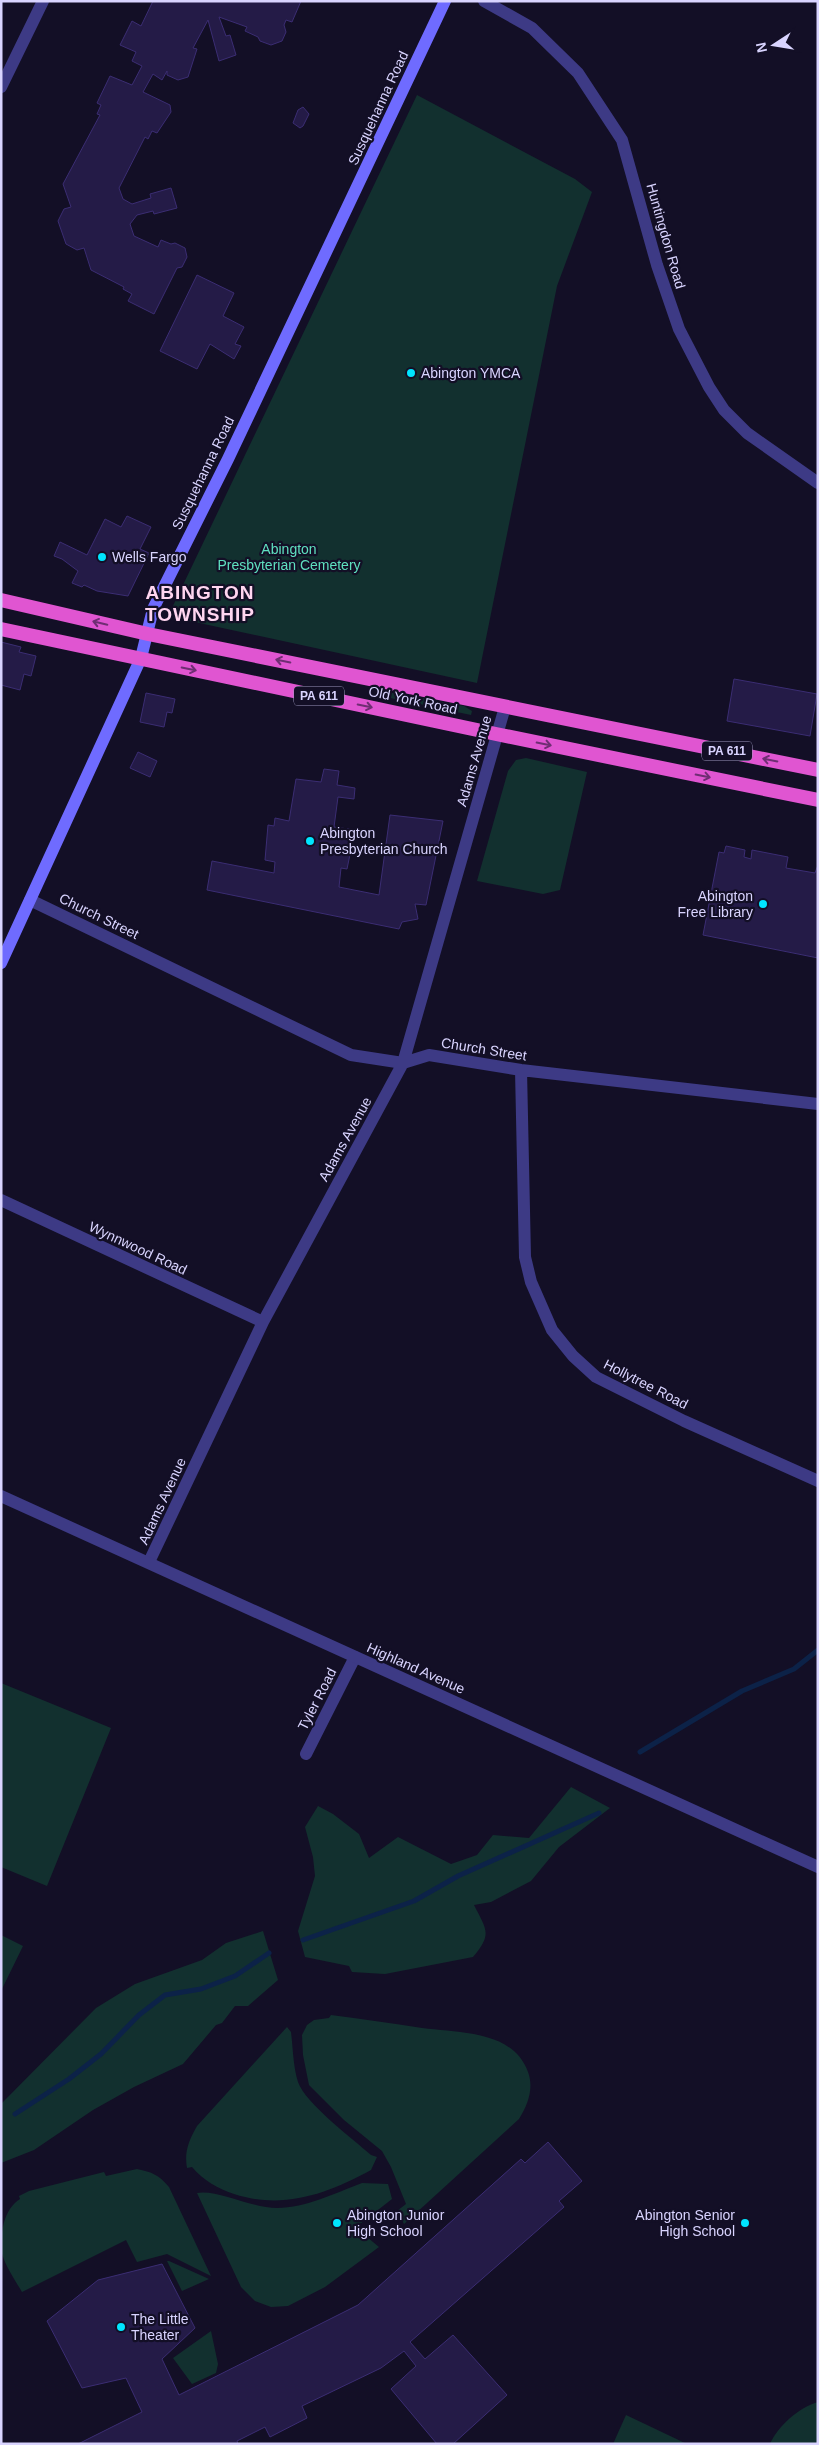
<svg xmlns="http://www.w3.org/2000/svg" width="819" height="2445" viewBox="0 0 819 2445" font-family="Helvetica,sans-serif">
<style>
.green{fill:#12302f}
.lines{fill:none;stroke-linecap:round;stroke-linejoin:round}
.stream{stroke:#0c2248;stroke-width:5}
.building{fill:#241b47;stroke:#3b2d73}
.minor{stroke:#3d3a85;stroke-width:12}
.tertiary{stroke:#3d3a85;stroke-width:12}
.secondary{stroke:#6f6bff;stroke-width:12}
.trunk{stroke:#e055d1;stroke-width:14}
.oneway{stroke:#6f2e73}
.poi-dot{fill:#00e5ff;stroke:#130f26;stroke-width:2}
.labels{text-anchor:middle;stroke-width:4.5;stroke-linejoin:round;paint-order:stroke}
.shield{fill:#130f26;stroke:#9e99be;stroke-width:1}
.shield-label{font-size:12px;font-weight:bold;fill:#d9d4ff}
.street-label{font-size:14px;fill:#d9d4ff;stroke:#130f26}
.poi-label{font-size:14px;fill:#d9d4ff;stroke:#130f26;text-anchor:start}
.park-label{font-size:14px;fill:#5fe0c0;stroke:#130f26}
.district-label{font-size:19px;font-weight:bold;letter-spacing:1px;fill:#ffd6f0;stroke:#130f26}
</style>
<rect width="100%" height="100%" fill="#130f26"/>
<path class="green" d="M 417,95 L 575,179 L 592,192 L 557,286 L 477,683 L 176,618 L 172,608 Z
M 382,693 L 397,693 L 464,706 L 472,711 L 471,715 L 381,696 Z
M 526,758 L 587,772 L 560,890 L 543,894 L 477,881 L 508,771 L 516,760 Z
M 1,1683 L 111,1728 L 47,1886 L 1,1867 Z
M 571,1787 L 610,1808 L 559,1847 L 531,1881 L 491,1902 L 474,1905 C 486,1929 493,1934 473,1957 L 385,1974 L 352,1972 L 349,1966 L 305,1957 L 298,1931 L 315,1876 L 313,1857 L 305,1827 L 318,1806 L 333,1814 L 359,1834 L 369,1858 L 398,1837 L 451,1864 L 477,1855 L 493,1835 L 529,1838 Z
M 263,1931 L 278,1980 L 248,2006 L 235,2006 L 222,2023 L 216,2025 L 183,2064 L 134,2087 L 93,2110 L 34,2150 L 1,2163 L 1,2104 L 96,2008 L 135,1984 L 202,1960 L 226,1943 Z
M 1,1935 L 23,1946 L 1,1991 Z
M 331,2015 C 361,2019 392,2023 422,2028 C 459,2033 513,2030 528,2072 C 534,2088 528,2105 519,2119 L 404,2224 L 397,2211 L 406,2204 L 391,2167 L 382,2151 L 344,2120 L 309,2085 L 303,2055 L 302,2035 L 307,2025 L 314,2020 L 329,2018 Z
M 287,2027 L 291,2032 C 293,2048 293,2066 298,2082 C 305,2103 353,2139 371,2155 L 377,2157 L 371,2170 C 327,2194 283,2210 234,2194 C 217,2188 204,2181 192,2167 L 187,2168 C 184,2152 189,2140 197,2126 Z
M 137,2169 C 152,2172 159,2175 169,2187 L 211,2276 L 167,2254 L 137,2262 L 126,2240 L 22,2292 C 15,2280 6,2267 2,2254 C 0,2234 3,2210 20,2199 L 19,2196 L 29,2191 L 104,2172 L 106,2176 Z
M 362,2183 L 388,2184 L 392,2199 L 360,2224 L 367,2237 L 379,2247 L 325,2287 L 288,2306 L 271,2307 L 255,2301 L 241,2287 L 197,2193 C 216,2189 252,2208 277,2208 C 306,2208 335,2193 362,2183 Z
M 167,2261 L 169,2261 L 209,2279 L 182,2291 Z
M 211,2331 L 218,2364 L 216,2373 L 192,2384 L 173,2358 Z
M 818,2402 L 818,2444 L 770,2444 C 778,2426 798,2408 818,2402 Z
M 626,2415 L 687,2444 L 613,2444 Z"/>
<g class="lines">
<path class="stream" d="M 640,1752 L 742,1691 L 794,1669 L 818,1650
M 303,1940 L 414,1901 L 458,1876 L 599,1813
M 15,2114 L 69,2079 L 101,2054 L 139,2015 L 165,1995 L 201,1989 L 235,1976 L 269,1953"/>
</g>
<path class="building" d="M 153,1 L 301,1 L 292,22 L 286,20 L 284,25 L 286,32 L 282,41 L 271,45 L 260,41 L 258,37 L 245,31 L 247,27 L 219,17 L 226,36 L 230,35 L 236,55 L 219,61 L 208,20 L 193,48 L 197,49 L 188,77 L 178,80 L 167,75 L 167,71 L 162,80 L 153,74 L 143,92 L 170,105 L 171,112 L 157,133 L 152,131 L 148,139 L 145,137 L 119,188 L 123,199 L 132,204 L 151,198 L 150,194 L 171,188 L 177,208 L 154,214 L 153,211 L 137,215 L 130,224 L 134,236 L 158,247 L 161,240 L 171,244 L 175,243 L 185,248 L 187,257 L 182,267 L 177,268 L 154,314 L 128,301 L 132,294 L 123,289 L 124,287 L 91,270 L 84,248 L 77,250 L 66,244 L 58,221 L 64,209 L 71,207 L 63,184 L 100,115 L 97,114 L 101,105 L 97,103 L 110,76 L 132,85 L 142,66 L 132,61 L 136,52 L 120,45 L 132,21 L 141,26 Z
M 303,107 L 309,114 L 303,126 L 300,128 L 293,123 L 298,110 Z
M 197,275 L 234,293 L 223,316 L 244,327 L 235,344 L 241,346 L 234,359 L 210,344 L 197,369 L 160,351 Z
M 127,516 L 151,527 L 140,549 L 149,553 L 128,596 L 97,591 L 84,585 L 82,587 L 72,583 L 78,571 L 62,559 L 54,556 L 60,542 L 87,555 L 105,519 L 121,527 Z
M 1,642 L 21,647 L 19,652 L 36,656 L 31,676 L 24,674 L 20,690 L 1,685 Z
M 734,679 L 817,694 L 810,736 L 727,721 Z
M 146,693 L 175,699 L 172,713 L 167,712 L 164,727 L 140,722 Z
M 138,752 L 157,761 L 150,777 L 130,768 Z
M 324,769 L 339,771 L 337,785 L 355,788 L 354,799 L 338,797 L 334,827 L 355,830 L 347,869 L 341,868 L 339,887 L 379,895 L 390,815 L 443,821 L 426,905 L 415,904 L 418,919 L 402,922 L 399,929 L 207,890 L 212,861 L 274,873 L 275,862 L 265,860 L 268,825 L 274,826 L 275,818 L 289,821 L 296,779 L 321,782 Z
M 726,846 L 745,850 L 744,857 L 751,859 L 752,850 L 788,857 L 786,868 L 815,873 L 818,865 L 818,958 L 703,935 L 719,852 L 724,853 Z
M 548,2142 L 582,2181 L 559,2201 L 564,2207 L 410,2342 L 425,2359 L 453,2335 L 507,2395 L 453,2444 L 437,2444 L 391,2389 L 416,2366 L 404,2351 L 381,2368 L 302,2406 L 307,2418 L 270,2437 L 265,2427 L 237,2441 L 238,2444 L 78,2444 L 142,2412 L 126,2378 L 82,2388 L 47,2321 L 98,2280 L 162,2264 L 195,2328 L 162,2359 L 179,2395 L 358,2305 L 521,2159 L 525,2163 Z"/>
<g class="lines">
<path class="minor" d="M 484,1 L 532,28 L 578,73 L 622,140 L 657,265 L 679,329 L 709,387 L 724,410 L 747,433 L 818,483
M 1,87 L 43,1
M 30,900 L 351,1055 L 403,1063 L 429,1055 L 521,1070 L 818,1104
M 521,1070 L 525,1257 L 531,1282 L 552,1330 L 573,1356 L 596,1377 L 684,1421 L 818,1481
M 1,1200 L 263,1322
M 149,1562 L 263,1322 L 403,1063 L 505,707
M 306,1754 L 355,1657"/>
<path class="tertiary" d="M 1,1496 L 818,1867"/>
<path class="secondary" d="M 1,963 L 141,658 L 153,609 L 228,459 L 445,1"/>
<path class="trunk" d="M 1,600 L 148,634 L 818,770
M 1,629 L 496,734 L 818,800"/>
</g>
<defs><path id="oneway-shaft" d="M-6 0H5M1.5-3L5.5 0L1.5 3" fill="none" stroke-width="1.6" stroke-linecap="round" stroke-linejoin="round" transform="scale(1.25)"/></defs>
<g class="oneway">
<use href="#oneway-shaft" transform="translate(100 623) rotate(-167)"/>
<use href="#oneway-shaft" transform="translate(283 661) rotate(-168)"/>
<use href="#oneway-shaft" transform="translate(189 669) rotate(12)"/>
<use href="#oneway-shaft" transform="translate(365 706) rotate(12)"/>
<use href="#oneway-shaft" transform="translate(544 744) rotate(11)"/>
<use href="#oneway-shaft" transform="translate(770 760) rotate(-169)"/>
<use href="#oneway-shaft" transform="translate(703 776) rotate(11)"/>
</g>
<g class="poi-dot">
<circle cx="411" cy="373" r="5"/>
<circle cx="102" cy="557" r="5"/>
<circle cx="310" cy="841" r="5"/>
<circle cx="763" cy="904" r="5"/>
<circle cx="337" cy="2223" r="5"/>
<circle cx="745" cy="2223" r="5"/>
<circle cx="121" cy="2327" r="5"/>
</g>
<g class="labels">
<g class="shield">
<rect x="294" y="686.5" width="50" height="19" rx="4"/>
<rect x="702" y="741.5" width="50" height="19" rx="4"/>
</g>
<g class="shield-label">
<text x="319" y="700">PA 611</text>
<text x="727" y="755">PA 611</text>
</g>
<g class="street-label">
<text transform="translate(378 108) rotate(-65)" y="5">Susquehanna Road</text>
<text transform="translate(666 236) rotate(74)" y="5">Huntingdon Road</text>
<text transform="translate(203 473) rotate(-64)" y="5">Susquehanna Road</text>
<text transform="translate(413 700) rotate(12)" y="5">Old York Road</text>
<text transform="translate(474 761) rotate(-74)" y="5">Adams Avenue</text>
<text transform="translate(99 916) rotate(26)" y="5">Church Street</text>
<text transform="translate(484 1049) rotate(9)" y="5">Church Street</text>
<text transform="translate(345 1139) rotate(-61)" y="5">Adams Avenue</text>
<text transform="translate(138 1248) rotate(25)" y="5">Wynnwood Road</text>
<text transform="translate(646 1384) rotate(27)" y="5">Hollytree Road</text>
<text transform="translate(162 1501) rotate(-65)" y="5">Adams Avenue</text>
<text transform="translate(416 1668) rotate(24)" y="5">Highland Avenue</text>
<text transform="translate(317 1699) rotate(-63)" y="5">Tyler Road</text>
</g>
<g class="poi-label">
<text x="421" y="378">Abington YMCA</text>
<text x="112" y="562">Wells Fargo</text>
<text x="320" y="838">Abington<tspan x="320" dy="16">Presbyterian Church</tspan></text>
<text x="753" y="901" text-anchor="end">Abington<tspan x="753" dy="16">Free Library</tspan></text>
<text x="347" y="2220">Abington Junior<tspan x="347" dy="16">High School</tspan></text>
<text x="735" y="2220" text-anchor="end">Abington Senior<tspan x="735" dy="16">High School</tspan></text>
<text x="131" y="2324">The Little<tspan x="131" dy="16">Theater</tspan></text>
</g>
<g class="park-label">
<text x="289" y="554">Abington<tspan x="289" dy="16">Presbyterian Cemetery</tspan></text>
</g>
<g class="district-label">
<text x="200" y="599">ABINGTON<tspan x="200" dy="22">TOWNSHIP</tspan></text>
</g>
</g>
<rect width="819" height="2445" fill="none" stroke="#d9d4ff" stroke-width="5"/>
<g transform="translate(774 45) rotate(258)" stroke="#130f26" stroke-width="4" paint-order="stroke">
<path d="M0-4L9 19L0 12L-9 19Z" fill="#d9d4ff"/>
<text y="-8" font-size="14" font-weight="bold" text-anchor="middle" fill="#d9d4ff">N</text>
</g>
</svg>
